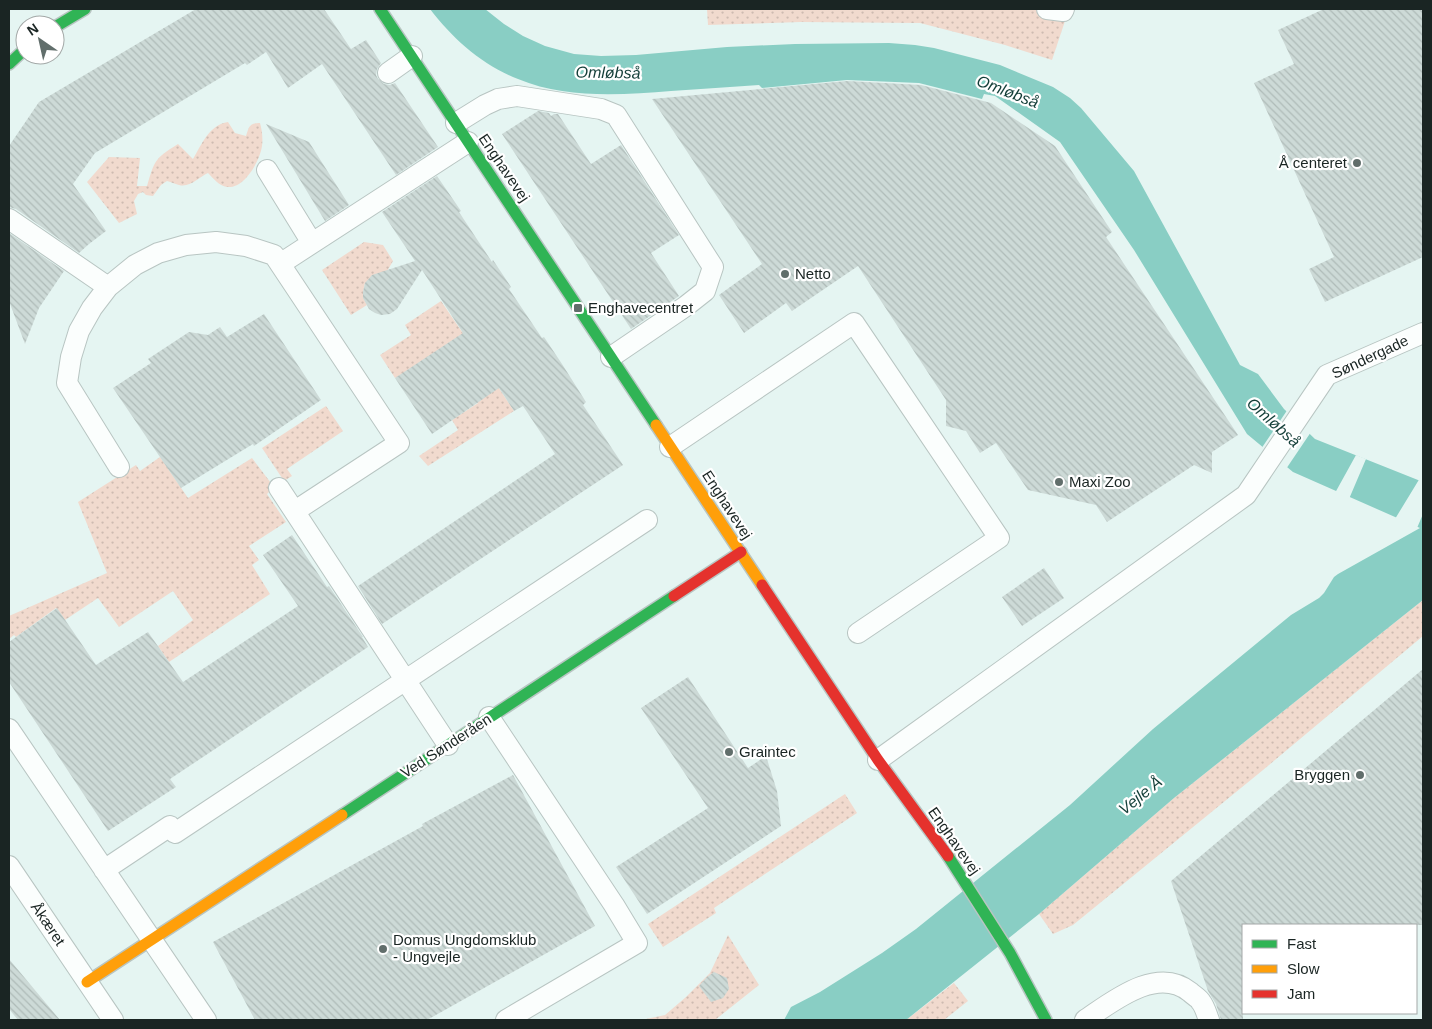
<svg xmlns="http://www.w3.org/2000/svg" width="1432" height="1029" viewBox="0 0 1432 1029" font-family="Helvetica,sans-serif">
<style>
.grass{fill:url(#grass-dots)}
.water{fill:#89cec4}
.pier{fill:#e5f5f2}
.building{fill:url(#building-back-hatch)}
.lines{fill:none;stroke-linecap:round;stroke-linejoin:round}
.lane-casing{stroke:#b8c5c2;stroke-width:22}
.fast-casing{stroke:#b8c5c2;stroke-width:14}
.slow-casing{stroke:#b8c5c2;stroke-width:14}
.jam-casing{stroke:#b8c5c2;stroke-width:14}
.lane{stroke:#fbfefd;stroke-width:20}
.fast{stroke:#30b455;stroke-width:11}
.slow{stroke:#ff9f0a;stroke-width:11}
.jam{stroke:#e5322d;stroke-width:11}
.poi-dot{fill:#616e6b;stroke:#fff;stroke-width:2}
.labels{text-anchor:middle;stroke-width:4.5;stroke-linejoin:round;paint-order:stroke}
.poi-label{font-size:15px;fill:#1a2523;stroke:#fff;text-anchor:start}
.street-label{font-size:15px;fill:#1a2523;stroke:#fff}
.water-label{font-size:16px;font-style:italic;fill:#133e38;stroke:#fff}
</style>
<defs>
<pattern id="grass-dots" width="8" height="8" patternUnits="userSpaceOnUse" patternTransform="scale(1.25)"><rect width="8" height="8" fill="#f1dace"/><path d="M2 2h.1M6 6h.1" fill="none" stroke="#cebbb1" stroke-width="1.8" stroke-linecap="round"/></pattern>
<pattern id="building-back-hatch" width="6" height="6" patternUnits="userSpaceOnUse" patternTransform="scale(1.25)"><rect width="6" height="6" fill="#cddad7"/><path d="M-1 5l2 2M0 0l6 6M5-1l2 2" fill="none" stroke="#afbbb8"/></pattern>
</defs>
<rect width="100%" height="100%" fill="#e5f5f2"/>
<path class="grass" d="M 707,9 L 1069,9 L 1052,60 L 1005,45 L 920,23 L 801,22 L 708,25 Z
M 228,122 L 235,133 L 246,136 C 249,127 249,123 260,123 C 262,130 263,138 262,146 C 260,161 244,189 227,187 C 219,186 213,178 208,173 C 199,177 190,188 179,185 C 174,184 172,182 167,181 L 161,185 L 153,196 L 146,195 L 143,192 L 138,194 L 134,201 L 137,214 L 119,223 L 87,182 L 109,157 L 140,158 L 137,186 L 147,186 C 155,160 154,159 178,144 L 193,159 C 202,144 209,125 228,122 Z
M 364,242 L 383,245 L 393,261 L 386,273 L 365,283 C 363,291 362,297 367,305 L 351,315 L 322,270 Z
M 441,301 L 471,345 L 395,378 L 380,355 L 411,335 L 405,325 Z
M 493,379 L 514,411 L 428,466 L 419,456 L 458,430 L 452,420 L 478,403 L 470,392 Z
M 326,406 L 343,431 L 287,469 L 292,476 L 284,481 L 262,448 Z
M 160,457 L 188,498 L 252,458 L 274,487 L 267,494 L 286,522 L 249,546 L 259,560 L 252,565 L 270,594 L 169,662 L 158,646 L 193,620 L 173,591 L 119,627 L 98,598 L 65,620 L 56,608 L 16,637 L 14,635 L 9,639 L 9,616 L 107,573 L 78,502 L 136,465 L 140,471 Z
M 1423,600 L 1423,636 L 1263,770 L 1073,925 L 1053,934 L 1039,914 L 1174,798 Z
M 845,794 L 857,813 L 714,908 L 716,913 L 663,947 L 648,924 Z
M 728,935 L 759,985 L 715,1020 L 641,1020 L 665,1015 L 686,997 L 710,973 Z
M 954,983 L 968,1001 L 944,1020 L 906,1020 Z"/>
<path class="water" d="M 430,9 L 485,9 L 504,24 L 523,36 L 545,46 L 574,54 L 601,56 L 636,55 L 727,47 L 795,44 L 889,43 L 915,45 L 934,48 L 1000,65 L 1053,87 L 1070,98 L 1081,108 L 1134,171 L 1240,365 L 1258,374 L 1284,409 L 1315,439 L 1423,482 L 1423,600 L 1174,798 L 1039,914 L 906,1020 L 784,1020 L 791,1007 L 820,992 L 882,953 L 916,929 L 1070,805 L 1153,729 L 1211,681 L 1291,615 L 1319,598 L 1324,593 L 1334,577 L 1338,574 L 1420,528 L 1293,472 L 1247,434 L 1134,250 L 1060,142 L 995,96 L 984,94 L 982,99 L 919,83 L 847,80 L 762,88 L 759,85 C 730,87 701,89 671,91 C 621,95 566,99 518,79 C 482,65 453,39 430,9 Z"/>
<path class="pier" d="M 1288,409 L 1311,432 L 1286,469 L 1261,449 Z
M 1356,455 L 1366,459 L 1349,499 L 1335,493 Z
M 1420,478 L 1423,479 L 1423,514 L 1417,528 L 1395,519 Z"/>
<path class="building" d="M 196,9 L 324,9 L 351,49 L 366,40 L 381,63 L 377,69 L 376,75 L 378,79 L 384,84 L 390,85 L 395,83 L 438,147 L 396,175 L 322,64 L 288,88 L 266,52 L 247,65 L 245,63 L 95,153 L 73,184 L 106,231 L 89,244 L 79,253 L 16,209 L 9,207 L 9,146 L 39,102 Z
M 1324,9 L 1423,9 L 1423,257 L 1325,302 L 1309,269 L 1334,257 L 1254,83 L 1294,64 L 1278,30 Z
M 847,81 L 921,85 L 991,103 L 1055,146 L 1112,232 L 1106,237 L 1238,435 L 1212,452 L 1212,473 L 1194,465 L 1107,522 L 1096,505 L 1028,490 L 996,443 L 980,453 L 966,431 L 946,426 L 946,400 L 858,266 L 792,311 L 786,303 L 744,333 L 719,295 L 762,264 L 652,99 Z
M 538,111 L 549,113 L 551,116 L 554,114 L 558,114 L 591,164 L 621,145 L 679,235 L 651,253 L 679,296 L 631,329 L 502,134 Z
M 266,124 L 309,142 L 349,205 L 325,221 Z
M 437,176 L 461,211 L 459,212 L 492,262 L 493,260 L 511,287 L 509,289 L 542,338 L 544,337 L 562,364 L 586,402 L 583,405 L 623,465 L 382,624 L 358,586 L 555,454 L 523,406 L 514,411 L 499,388 L 432,434 L 395,378 L 463,333 L 422,270 L 397,309 L 390,314 L 381,315 L 375,313 L 369,309 L 363,298 L 363,292 L 365,283 L 372,275 L 415,261 L 382,212 Z
M 9,233 L 64,271 L 39,308 L 25,344 L 9,301 Z
M 264,314 L 321,400 L 254,446 L 253,444 L 181,488 L 113,388 L 151,363 L 148,359 L 189,332 L 208,335 L 220,327 L 227,337 Z
M 292,535 L 327,587 L 329,586 L 363,637 L 362,637 L 368,647 L 170,779 L 176,787 L 108,831 L 9,682 L 9,642 L 57,608 L 96,665 L 148,632 L 183,682 L 298,606 L 263,555 Z
M 1044,568 L 1064,598 L 1022,626 L 1002,597 Z
M 1423,669 L 1423,925 L 1243,925 L 1243,1020 L 1221,1020 L 1216,1004 L 1208,991 L 1171,881 Z
M 688,677 L 748,768 L 766,756 L 777,791 L 781,826 L 647,914 L 616,867 L 708,808 L 641,708 Z
M 513,775 L 595,926 L 427,1020 L 255,1020 L 213,942 L 423,826 L 422,824 Z
M 9,959 L 60,1020 L 18,1020 L 9,1009 Z
M 714,972 L 727,978 L 729,989 L 723,998 L 711,1002 L 699,986 L 707,977 Z"/>
<g class="lines">
<g class="lane-casing">
<path id="lane" d="M 1047,9 L 1063,11 L 1064,9
M 388,73 L 412,56
M 456,123 L 485,105 L 498,99 L 517,96 L 601,109 L 616,115 L 713,267 L 705,291 L 686,306 L 611,357
M 267,170 L 312,243
M 9,219 L 108,287
M 280,264 L 468,142
M 670,447 L 854,323 L 999,538 L 858,633
M 119,467 L 67,383 L 71,357 L 79,331 L 92,308 L 108,287 L 135,265 L 158,253 L 186,245 L 216,242 L 246,246 L 274,255 L 399,443 L 295,511
M 279,488 L 448,745
M 489,717 L 614,905 L 637,943 L 506,1020
M 9,729 L 206,1020
M 878,760 L 1246,495 L 1327,375 L 1423,333
M 9,866 L 113,1020
M 104,870 L 170,826 L 175,833 L 647,520
M 1085,1020 C 1112,1002 1157,965 1190,992 C 1193,995 1199,998 1201,1002 C 1205,1007 1207,1015 1209,1020"/>
</g>
<g class="fast-casing">
<path id="fast" d="M 380,9 L 656,425
M 55,27 L 85,9
M 9,64 L 25,49
M 342,815 L 674,596
M 948,856 L 1010,953 L 1046,1020"/>
</g>
<g class="slow-casing">
<path id="slow" d="M 656,425 L 762,585
M 87,982 L 342,815"/>
</g>
<g class="jam-casing">
<path id="jam" d="M 762,585 L 878,760 L 948,856
M 674,596 L 741,552"/>
</g>
<use href="#lane" class="lane"/>
<use href="#fast" class="fast"/>
<use href="#slow" class="slow"/>
<use href="#jam" class="jam"/>
</g>
<g class="poi-dot">
<circle cx="1357" cy="163" r="5"/>
<circle cx="785" cy="274" r="5"/>
<rect x="573" y="303" width="10" height="10" rx="2.5"/>
<circle cx="1059" cy="482" r="5"/>
<circle cx="729" cy="752" r="5"/>
<circle cx="1360" cy="775" r="5"/>
<circle cx="383" cy="949" r="5"/>
</g>
<g class="labels">
<g class="poi-label">
<text x="1347" y="168" text-anchor="end">Å centeret</text>
<text x="795" y="279">Netto</text>
<text x="588" y="313">Enghavecentret</text>
<text x="1069" y="487">Maxi Zoo</text>
<text x="739" y="757">Graintec</text>
<text x="1350" y="780" text-anchor="end">Bryggen</text>
<text x="393" y="945">Domus Ungdomsklub<tspan x="393" dy="17">- Ungvejle</tspan></text>
</g>
<g class="street-label">
<text transform="translate(504 168) rotate(56)" y="5">Enghavevej</text>
<text transform="translate(1370 357) rotate(-25)" y="5">Søndergade</text>
<text transform="translate(727 505) rotate(57)" y="5">Enghavevej</text>
<text transform="translate(446 746) rotate(-33)" y="5">Ved Sønderåen</text>
<text transform="translate(954 841) rotate(55)" y="5">Enghavevej</text>
<text transform="translate(48 924) rotate(56)" y="5">Åkæret</text>
</g>
<g class="water-label">
<text transform="translate(608 72) rotate(1)" y="6">Omløbså</text>
<text transform="translate(1008 91) rotate(21)" y="6">Omløbså</text>
<text transform="translate(1274 422) rotate(42)" y="6">Omløbså</text>
<text transform="translate(1140 795) rotate(-39)" y="6">Vejle Å</text>
</g>
</g>
<rect width="1432" height="1029" fill="none" stroke="#1a2523" stroke-width="20"/>
<rect x="1242" y="924" width="175" height="90" fill="#ffffff" stroke="#a3a8a7"/>
<rect x="1252" y="940" width="25" height="8" fill="#30b455" stroke="#a3a8a7"/>
<text x="1287" y="949" font-size="15" fill="#1a2523">Fast</text>
<rect x="1252" y="965" width="25" height="8" fill="#ff9f0a" stroke="#a3a8a7"/>
<text x="1287" y="974" font-size="15" fill="#1a2523">Slow</text>
<rect x="1252" y="990" width="25" height="8" fill="#e5322d" stroke="#a3a8a7"/>
<text x="1287" y="999" font-size="15" fill="#1a2523">Jam</text>
<g transform="translate(40 40) rotate(326)"><circle r="24" fill="#ffffff" stroke="#a3a8a7"/>
<path d="M0-4L9 19L0 12L-9 19Z" fill="#616e6b"/>
<text y="-8" font-size="14" font-weight="bold" text-anchor="middle" fill="#1a2523">N</text>
</g>
</svg>
